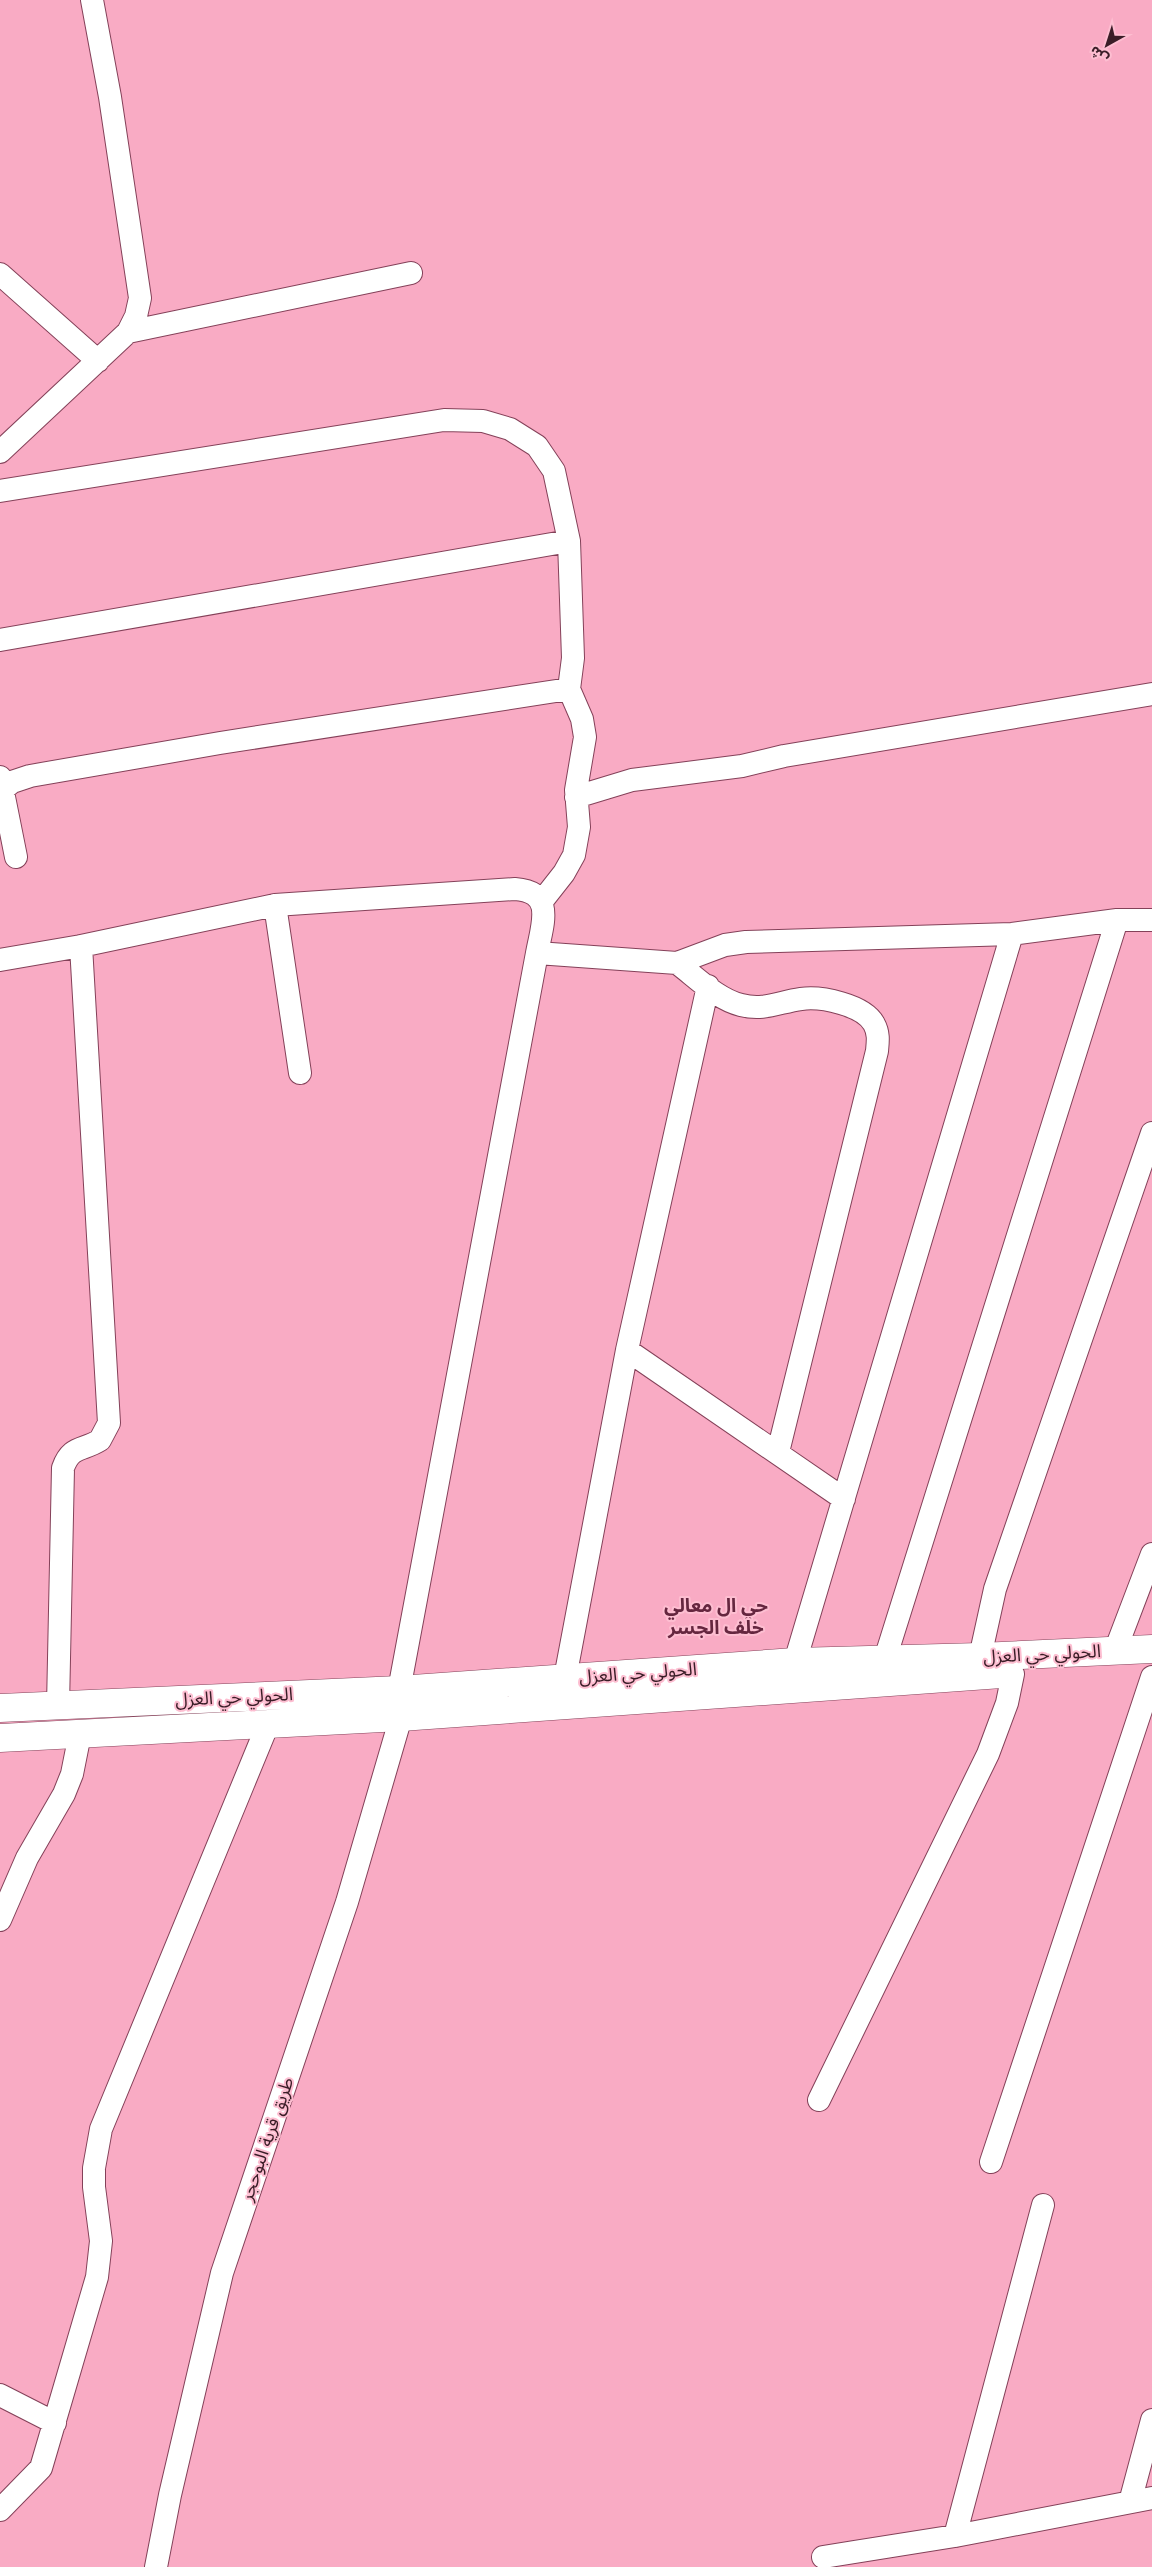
<svg xmlns="http://www.w3.org/2000/svg" width="1152" height="2567" viewBox="0 0 1152 2567" font-family="Lato,'Noto Sans Arabic',sans-serif">
<style>
.lines{fill:none;stroke-linecap:round;stroke-linejoin:round}
.minor-casing{stroke:#844159;stroke-width:24}
.highway-casing{stroke:#844159;stroke-width:29}
.minor{stroke:#fff;stroke-width:22}
.highway{stroke:#fff;stroke-width:28}
.labels{text-anchor:middle;stroke-width:4;stroke-linejoin:round;paint-order:stroke}
.street-label{font-size:18px;fill:#3a1d27;stroke:#fdbed1}
.neighbourhood-label{font-size:19px;font-weight:bold;fill:#65263f;stroke:#fdbed1}
</style>
<rect width="100%" height="100%" fill="#f9abc4"/>
<g class="lines">
<g class="minor-casing">
<path id="minor" d="M 0,274 L 98,361
M 128,332 L 411,273
M 0,452 L 128,332 L 136,316 L 140,298 L 110,97 L 92,0
M 0,491 L 444,420 L 483,421 L 510,429 L 537,446 L 554,471 L 569,541 L 573,658 L 569,689 L 582,719 L 585,737 L 576,790 L 579,827 L 574,855 L 564,873 L 542,901
M 0,640 L 569,541
M 0,777 L 16,857
M 0,792 L 12,782 L 30,776 L 220,743 L 569,689
M 576,797 L 632,780 L 742,766 L 784,756 L 1152,694
M 275,905 L 300,1073
M 537,953 L 677,963 L 725,945 L 746,942 L 1012,934 L 1117,920 L 1152,920
M 0,960 L 81,946 L 275,905 L 515,889 C 556,892 542,925 537,953 L 399,1690
M 677,963 C 696,977 717,999 741,1005 C 764,1011 779,1002 801,999 C 821,996 864,1005 874,1024 C 879,1033 878,1041 877,1051 L 778,1452
M 627,1350 L 844,1499
M 1115,1651 L 1152,1554
M 980,1657 L 995,1589 L 1152,1133
M 885,1659 L 1117,920
M 795,1662 L 1012,934
M 565,1678 L 627,1350 L 708,986
M 58,1706 L 63,1468 C 71,1445 83,1451 100,1440 L 109,1423 L 81,946
M 0,1920 L 27,1858 L 64,1794 L 72,1774 L 80,1734
M 819,2100 L 988,1754 L 1007,1703 L 1013,1674
M 991,2162 L 1152,1677
M 0,2395 L 55,2423
M 1130,2502 L 1152,2420
M 0,2510 L 41,2468 L 97,2277 L 101,2241 L 94,2187 L 94,2168 L 101,2129 L 268,1724
M 955,2536 L 1043,2205
M 823,2557 L 955,2536 L 1152,2498
M 156,2567 L 170,2495 L 222,2273 L 347,1902 L 401,1717"/>
</g>
<g class="highway-casing">
<path id="highway" d="M 0,1708 L 399,1690 L 795,1662 L 980,1657 L 1152,1649
M 0,1738 L 401,1717 L 1001,1674"/>
</g>
<use href="#minor" class="minor"/>
<use href="#highway" class="highway"/>
</g>
<g class="labels">
<g class="street-label">
<text transform="translate(1042 1654) rotate(-3)" y="6">الحولي حي العزل</text>
<text transform="translate(638 1673) rotate(-4)" y="6">الحولي حي العزل</text>
<text transform="translate(234 1697) rotate(-3)" y="6">الحولي حي العزل</text>
<text transform="translate(267 2139) rotate(-71)" y="6">طريق قرية البوحجر</text>
</g>
<g class="neighbourhood-label">
<text x="716" y="1612">حي ال معالي<tspan x="716" dy="22">خلف الجسر</tspan></text>
</g>
</g>
<g transform="translate(1107 45) rotate(219)" stroke="#fdbed1" stroke-width="4" paint-order="stroke">
<path d="M0-4L9 19L0 12L-9 19Z" fill="#3a1d27"/>
<text y="-8" font-size="14" font-weight="bold" text-anchor="middle" fill="#3a1d27">ش</text>
</g>
</svg>
